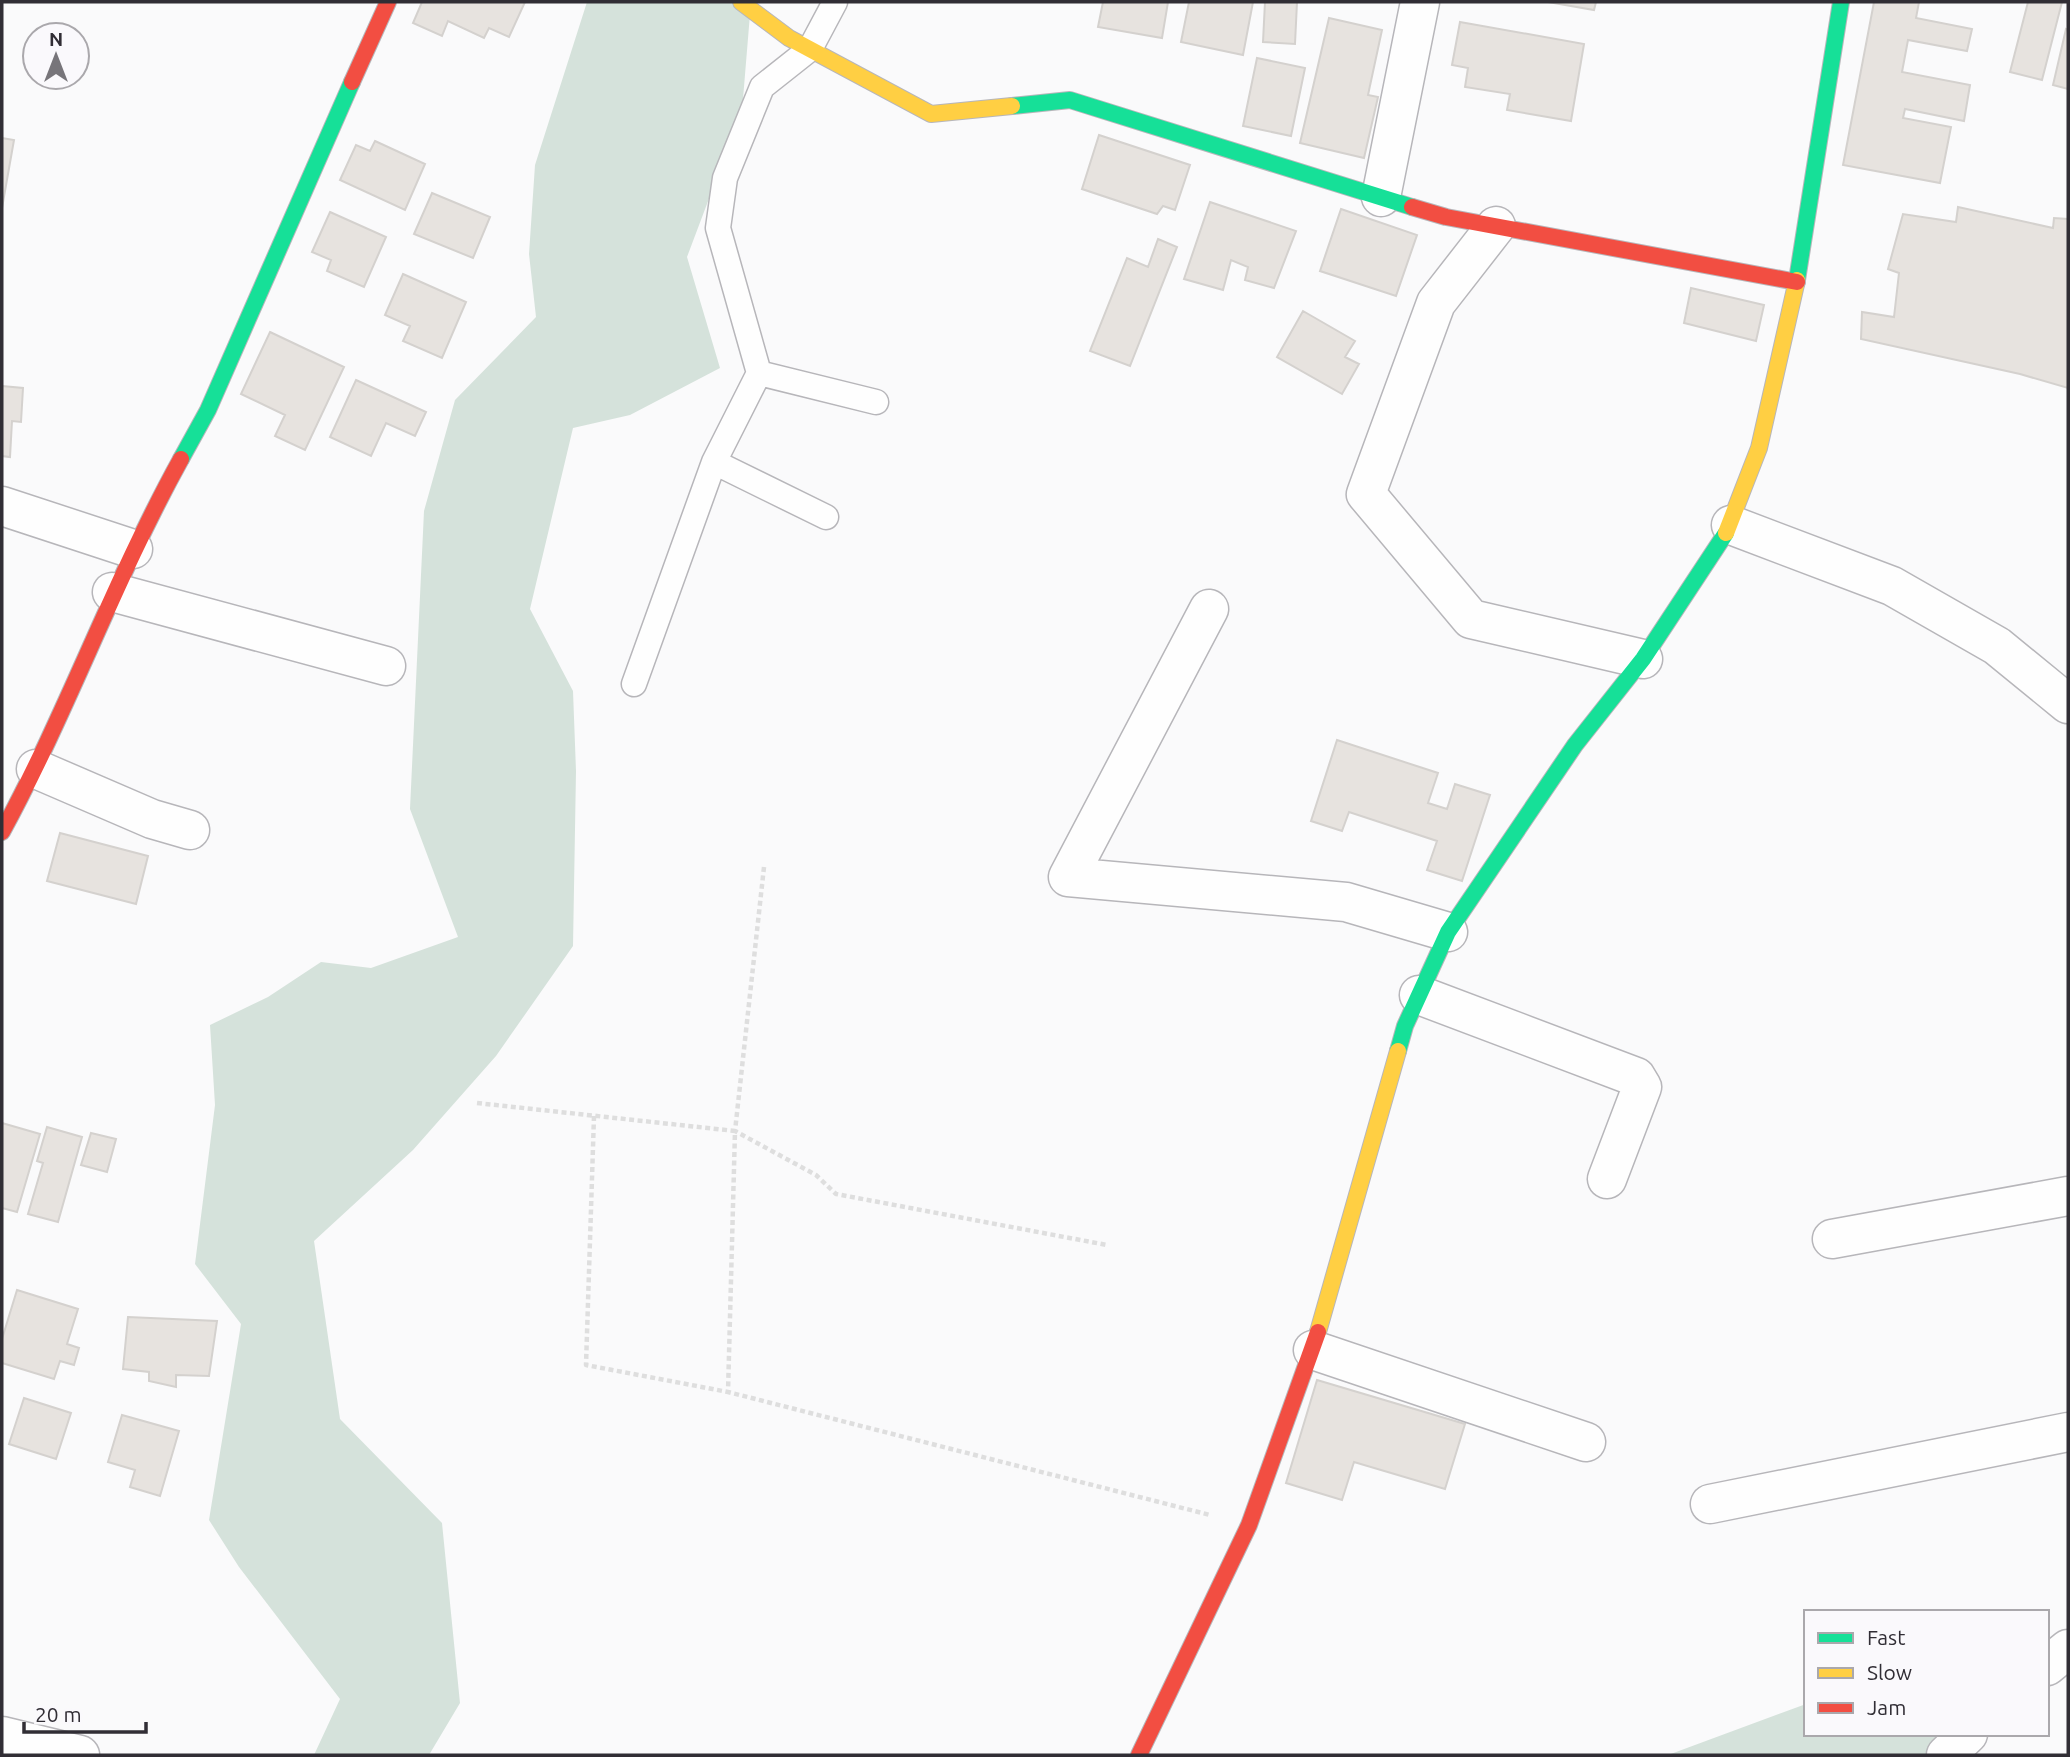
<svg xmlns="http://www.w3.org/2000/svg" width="2070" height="1757" viewBox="0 0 2070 1757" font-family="Ubuntu,sans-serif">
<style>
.green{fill:#d5e2db}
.building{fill:#e7e3df;stroke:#d4d1ce;stroke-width:2}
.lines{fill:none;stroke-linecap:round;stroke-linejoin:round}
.lane-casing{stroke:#b7b6ba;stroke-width:27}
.street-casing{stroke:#b7b6ba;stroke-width:41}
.fast-casing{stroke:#b7b6ba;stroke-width:18}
.slow-casing{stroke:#b7b6ba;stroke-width:18}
.jam-casing{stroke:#b7b6ba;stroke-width:18}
.path{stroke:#dedede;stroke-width:4.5;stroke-dasharray:5 3.5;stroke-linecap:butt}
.lane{stroke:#fefefe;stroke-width:24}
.street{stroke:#fefefe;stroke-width:38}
.fast{stroke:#16e098;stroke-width:16}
.slow{stroke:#ffcf43;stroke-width:16}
.jam{stroke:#f24e42;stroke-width:16}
</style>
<rect width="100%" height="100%" fill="#fafafb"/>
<path class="green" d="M 587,2 L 751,2 L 742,111 L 687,257 L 720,368 L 630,415 L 573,428 L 530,609 L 573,691 L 576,771 L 573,946 L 496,1056 L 413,1150 L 314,1241 L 340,1419 L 442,1523 L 460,1703 L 429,1755 L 314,1755 L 340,1699 L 239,1567 L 209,1520 L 241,1324 L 195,1264 L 215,1105 L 210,1025 L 268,997 L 321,962 L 371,968 L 458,937 L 410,809 L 424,511 L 455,400 L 536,317 L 529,254 L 535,165 Z
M 1806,1704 L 1806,1734 L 1949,1734 L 1932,1755 L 1668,1755 Z"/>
<path class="building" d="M 422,2 L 525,2 L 509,37 L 489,28 L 484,38 L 448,21 L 442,36 L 413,23 Z
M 1103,2 L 1168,2 L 1162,38 L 1098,27 Z
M 1189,2 L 1253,2 L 1243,55 L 1181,42 Z
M 1265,2 L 1297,2 L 1295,44 L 1263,42 Z
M 1548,2 L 1596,2 L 1594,10 Z
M 1874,2 L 1919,2 L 1916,18 L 1972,29 L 1967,51 L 1908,40 L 1902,72 L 1970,85 L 1964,121 L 1905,109 L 1903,118 L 1951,127 L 1940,183 L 1843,165 Z
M 2028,2 L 2062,2 L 2042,80 L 2010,72 Z
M 1329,18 L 1382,30 L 1368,95 L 1378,97 L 1364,158 L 1300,143 Z
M 1460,22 L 1584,44 L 1571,121 L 1507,110 L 1510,94 L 1465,87 L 1468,68 L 1452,65 Z
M 2066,29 L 2068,30 L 2068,89 L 2053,85 Z
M 1257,58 L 1305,68 L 1291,136 L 1243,126 Z
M 1099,135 L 1190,165 L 1175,210 L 1163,206 L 1157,214 L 1082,189 Z
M 2,138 L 14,140 L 2,208 Z
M 375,141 L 425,164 L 405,210 L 340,180 L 356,145 L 370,151 Z
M 432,193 L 490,217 L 473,258 L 414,234 Z
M 1210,202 L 1296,231 L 1274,288 L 1245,280 L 1248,267 L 1231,260 L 1223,290 L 1184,279 Z
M 1958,207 L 2053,228 L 2054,218 L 2068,219 L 2068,388 L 2020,374 L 1861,339 L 1862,312 L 1894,317 L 1899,273 L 1888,269 L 1903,214 L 1956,222 Z
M 1341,209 L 1417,235 L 1396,296 L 1320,271 Z
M 330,212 L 386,237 L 364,287 L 327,271 L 331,260 L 312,252 Z
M 1158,239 L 1177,247 L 1130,366 L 1090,351 L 1127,258 L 1148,267 Z
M 403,274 L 466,302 L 442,358 L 403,341 L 410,326 L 385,315 Z
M 1691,288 L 1764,305 L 1756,341 L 1684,323 Z
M 1303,311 L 1355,341 L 1345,357 L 1359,364 L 1342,394 L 1277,357 Z
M 270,332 L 344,367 L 305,450 L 275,436 L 285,415 L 241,394 Z
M 356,380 L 426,412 L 415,436 L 386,423 L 371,456 L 330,437 Z
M 2,386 L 23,388 L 21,422 L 12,421 L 10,457 L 2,456 Z
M 1337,740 L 1438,773 L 1428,803 L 1447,809 L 1455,784 L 1490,795 L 1462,881 L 1427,870 L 1437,841 L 1349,812 L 1342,831 L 1311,821 Z
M 60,833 L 148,856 L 136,904 L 47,881 Z
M 2,1123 L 40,1134 L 17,1212 L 2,1208 Z
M 47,1127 L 82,1137 L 58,1222 L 28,1214 L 43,1163 L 37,1161 Z
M 91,1133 L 116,1139 L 107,1172 L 81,1165 Z
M 17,1290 L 78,1309 L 67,1344 L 79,1348 L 74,1365 L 60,1361 L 54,1379 L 2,1363 L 2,1339 Z
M 128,1317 L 217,1321 L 209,1376 L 176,1375 L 176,1387 L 149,1381 L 149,1372 L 123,1369 Z
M 1317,1380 L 1465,1424 L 1445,1489 L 1354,1462 L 1342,1500 L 1286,1483 Z
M 24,1398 L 71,1413 L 56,1459 L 9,1444 Z
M 122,1415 L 179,1431 L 160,1496 L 130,1487 L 135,1470 L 108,1462 Z"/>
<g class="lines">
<g class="lane-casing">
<path id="lane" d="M 759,373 L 876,402
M 714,462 L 826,517
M 634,684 L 714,462 L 759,373 L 718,228 L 725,178 L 762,87 L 810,49 L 835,2"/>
</g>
<g class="street-casing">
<path id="street" d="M 1381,197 L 1420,2
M 1496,226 L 1436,303 L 1366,494 L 1471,619 L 1643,659
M 2,506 L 133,549
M 1731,525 L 1892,586 L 1997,646 L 2068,704
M 112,592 L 386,666
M 1209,609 L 1068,877 L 1346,902 L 1448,932
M 36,769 L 152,819 L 190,830
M 1419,995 L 1636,1077 L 1642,1087 L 1607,1179
M 1832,1239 L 2068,1196
M 1313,1350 L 1586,1442
M 1710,1504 L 2068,1432
M 2047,1666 L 2068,1649
M 2,1736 L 80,1755
M 1946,1755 L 1968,1734"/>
</g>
<g class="fast-casing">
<path id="fast" d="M 1012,106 L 1070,100 L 1412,207
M 1797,280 L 1841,2
M 181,459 L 208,410 L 352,82
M 1398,1051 L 1405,1026 L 1448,932 L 1575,745 L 1643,659 L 1726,533"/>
</g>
<g class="slow-casing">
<path id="slow" d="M 741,2 L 789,38 L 931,114 L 1012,106
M 1726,533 L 1759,448 L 1797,280
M 1318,1332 L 1398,1051"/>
</g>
<g class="jam-casing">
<path id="jam" d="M 352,82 L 388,2
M 1412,207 L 1446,217 L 1797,282
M 2,832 C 68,711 114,580 181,459
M 1139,1755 L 1249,1525 L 1318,1332"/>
</g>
<path class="path" d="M 764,867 L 735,1131 L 816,1175 L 836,1194 L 1107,1245
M 477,1103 L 735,1131 L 728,1392 L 1210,1515
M 594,1116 L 586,1365 L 728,1392"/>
<use href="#lane" class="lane"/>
<use href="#street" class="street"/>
<use href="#fast" class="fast"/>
<use href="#slow" class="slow"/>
<use href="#jam" class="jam"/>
</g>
<rect width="2070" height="1757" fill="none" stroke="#312e35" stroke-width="7"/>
<rect x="1804" y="1610" width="245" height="126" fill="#faf9fc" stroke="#aaa8ac" stroke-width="2"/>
<rect x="1818" y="1633" width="35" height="10" fill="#16e098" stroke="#aaa8ac" stroke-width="2"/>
<text x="1867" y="1645" font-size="21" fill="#312e35">Fast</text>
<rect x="1818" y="1668" width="35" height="10" fill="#ffcf43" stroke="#aaa8ac" stroke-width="2"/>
<text x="1867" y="1680" font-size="21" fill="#312e35">Slow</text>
<rect x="1818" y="1703" width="35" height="10" fill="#f24e42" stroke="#aaa8ac" stroke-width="2"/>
<text x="1867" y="1715" font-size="21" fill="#312e35">Jam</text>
<g transform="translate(56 56)"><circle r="33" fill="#faf9fc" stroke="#aaa8ac" stroke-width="2"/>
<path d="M0-5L12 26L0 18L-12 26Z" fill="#77757a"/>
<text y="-10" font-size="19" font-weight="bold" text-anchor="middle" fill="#312e35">N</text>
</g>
<path d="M24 1722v10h122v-10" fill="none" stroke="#312e35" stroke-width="3.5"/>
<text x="35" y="1722" font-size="21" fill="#312e35" stroke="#faf9fc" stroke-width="5" paint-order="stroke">20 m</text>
</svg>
